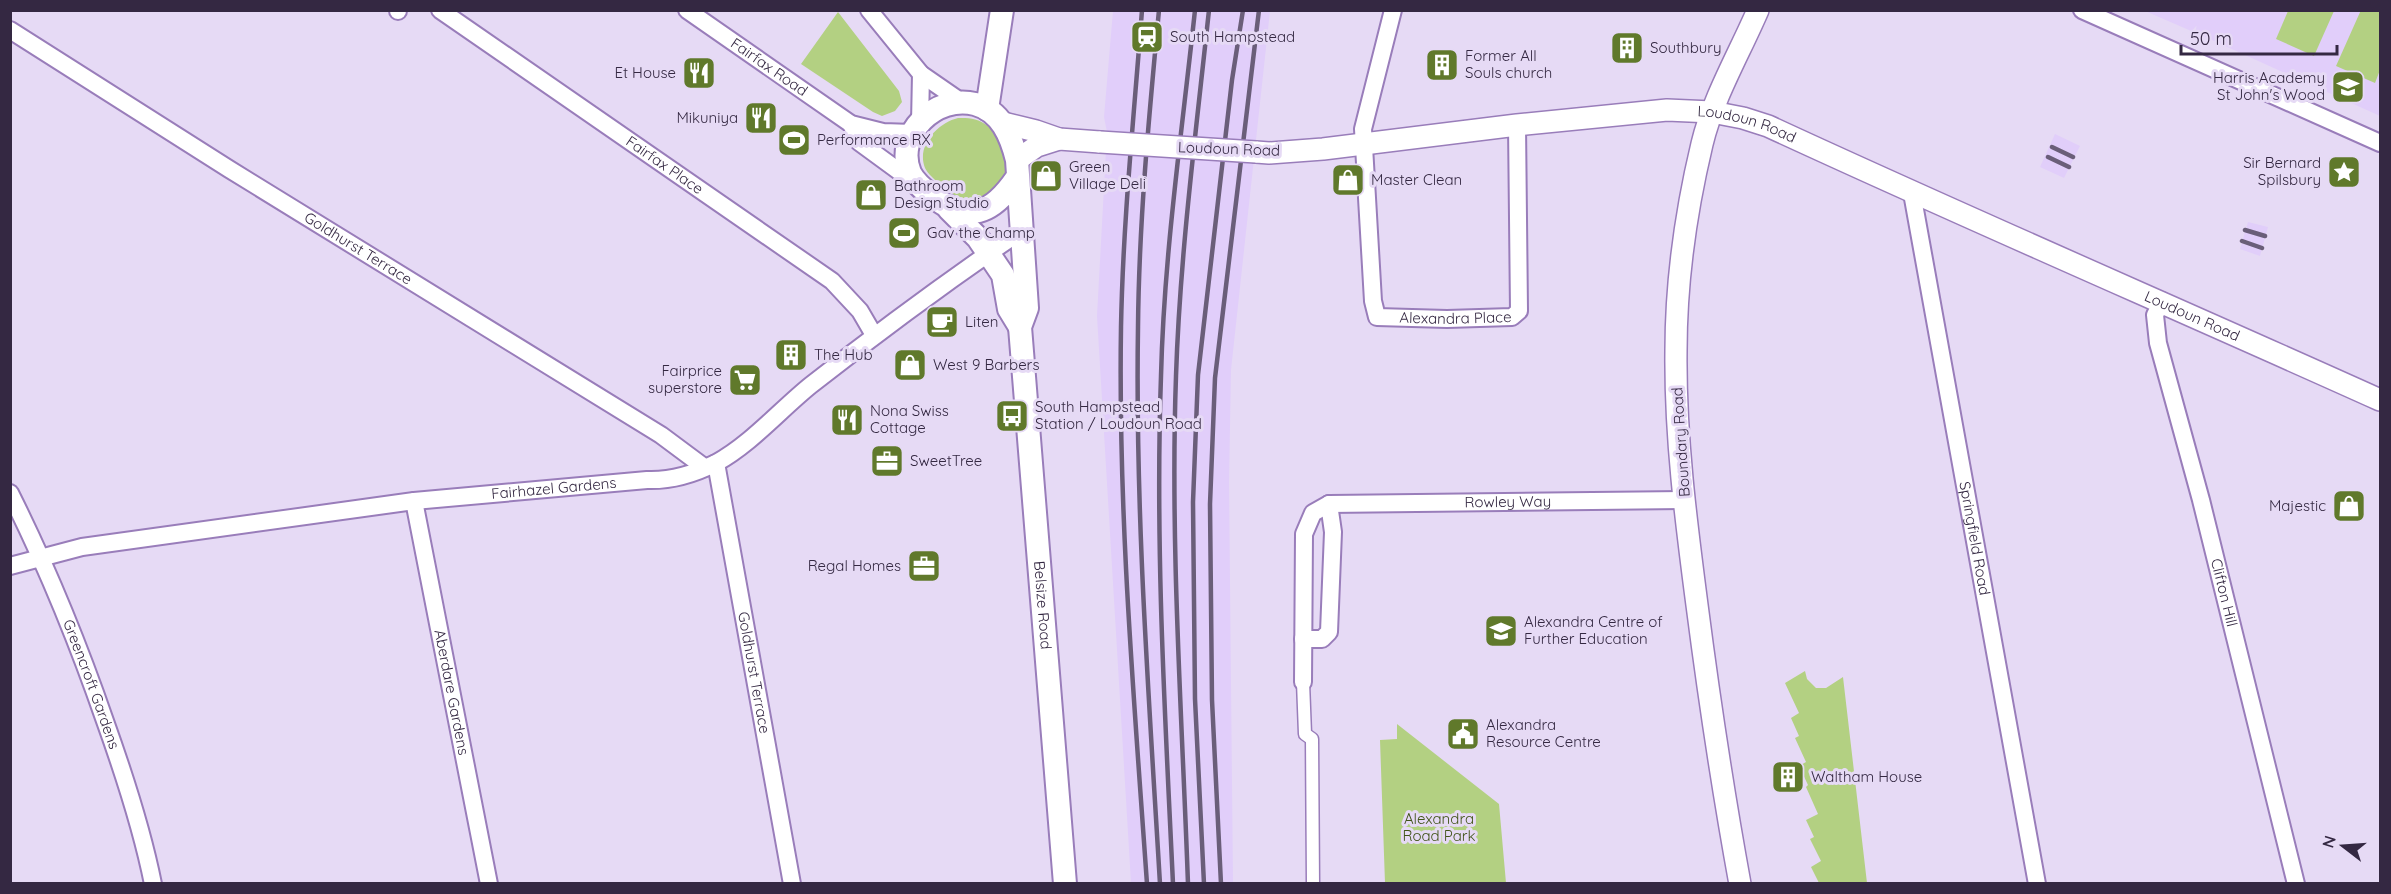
<svg xmlns="http://www.w3.org/2000/svg" width="2391" height="894" viewBox="0 0 2391 894" font-family="Quicksand,sans-serif">
<style>
.built{fill:#e1cefa}
.green{fill:#b3d082}
.lines{fill:none;stroke-linecap:round;stroke-linejoin:round}
.pedestrian-casing{stroke:#997dba;stroke-width:15}
.minor-casing{stroke:#997dba;stroke-width:20}
.tertiary-casing{stroke:#997dba;stroke-width:24}
.secondary-casing{stroke:#997dba;stroke-width:26}
.pedestrian{stroke:#fff;stroke-width:12}
.minor{stroke:#fff;stroke-width:16}
.tertiary{stroke:#fff;stroke-width:21}
.secondary{stroke:#fff;stroke-width:22}
.rail{stroke:#6a5e79;stroke-width:4.5}
.tertiary-bridge-casing{stroke:#997dba;stroke-width:24;stroke-linecap:butt}
.tertiary-bridge{stroke:#fff;stroke-width:21}
.labels{text-anchor:middle;stroke-width:6;stroke-linejoin:round;paint-order:stroke}
.poi-label{font-size:15px;fill:#342842;stroke:#e6daf5;text-anchor:start}
.street-label{font-size:15px;fill:#342842;stroke:#e6daf5}
.park-label{font-size:15px;fill:#415419;stroke:#e6daf5}
</style>
<rect width="100%" height="100%" fill="#e6daf5"/>
<path class="built" d="M 1113,11 L 1270,11 L 1231,370 L 1229,482 L 1233,883 L 1131,883 L 1097,316 L 1107,132 L 1104,117 Z
M 2145,11 L 2380,11 L 2380,116 L 2212,40 Z
M 2055,134 L 2080,146 L 2064,178 L 2040,167 Z
M 2248,222 L 2268,227 L 2260,256 L 2240,249 Z"/>
<path class="green" d="M 2361,10 L 2380,11 L 2380,70 L 2375,83 L 2336,66 Z
M 2288,11 L 2334,11 L 2314,56 L 2276,39 Z
M 838,12 L 899,91 L 902,102 L 895,111 L 882,116 L 873,112 L 801,64 Z
M 958,118 C 968,118 976,118 985,124 C 1003,135 1015,172 999,188 C 994,194 985,198 979,202 C 975,202 969,202 965,201 C 955,198 929,177 925,168 C 916,145 938,123 958,118 Z
M 1805,671 L 1807,679 L 1816,688 L 1826,688 L 1843,677 L 1867,883 L 1819,883 L 1811,867 L 1821,861 L 1810,839 L 1814,837 L 1806,820 L 1818,814 L 1806,787 L 1808,785 L 1799,766 L 1806,762 L 1795,738 L 1799,736 L 1791,718 L 1799,713 L 1785,683 Z
M 1397,724 L 1499,804 L 1506,883 L 1385,883 L 1380,740 L 1397,739 Z"/>
<g class="lines">
<g class="pedestrian-casing">
<path id="pedestrian" d="M 1303,682 L 1305,734 L 1312,739 L 1313,884"/>
</g>
<g class="minor-casing">
<g id="minor">
<path id="s1" d="M 440,10 L 832,281 L 860,311 L 874,335"/>
<path id="s2" d="M 687,10 L 851,124 L 883,132 L 913,133"/>
<path d="M 869,10 L 921,74 L 963,103"/>
<path id="s3" d="M 1393,10 L 1363,129 L 1373,301 L 1377,317 L 1447,319 L 1512,317 L 1519,311 L 1517,125"/>
<path d="M 2082,10 L 2380,143"/>
<path d="M 398,11 L 398,10"/>
<path id="s4" d="M 10,30 L 229,169 L 661,435 L 704,467"/>
<path d="M 920,123 L 921,74"/>
<path d="M 851,124 L 859,142 L 915,183"/>
<path id="s5" d="M 1912,193 L 2037,884"/>
<path id="s6" d="M 2162,301 L 2155,315 L 2158,343 L 2201,500 L 2296,884"/>
<path id="s7" d="M 716,463 L 792,884"/>
<path id="s8" d="M 10,493 C 47,567 78,643 105,721 C 124,774 142,829 153,884"/>
<path id="s9" d="M 414,501 L 489,884"/>
<path id="s10" d="M 10,566 L 82,547 L 414,501 L 647,480 C 672,481 694,474 716,463 C 751,444 781,409 811,385 C 880,331 949,280 1021,231"/>
<path d="M 1303,639 L 1322,639 L 1329,632 L 1333,532 L 1329,504"/>
<path id="s11" d="M 1303,682 L 1304,534 L 1313,513 L 1329,504 L 1684,500"/>
</g>
</g>
<g class="tertiary-casing">
<g id="tertiary">
<path d="M 1003,123 L 1036,131 L 1059,139 L 1100,142"/>
<path id="s12" d="M 1256,152 L 1269,153 L 1323,149 L 1517,125 L 1667,110 L 1712,112 L 1743,118 L 1768,126 C 1971,220 2176,308 2380,400"/>
<path d="M 1017,160 L 1037,146 L 1059,139"/>
<path d="M 1740,884 C 1723,791 1709,698 1697,605 C 1686,521 1675,436 1676,351 C 1676,283 1686,211 1702,144 C 1713,98 1739,54 1758,10"/>
</g>
</g>
<g class="secondary-casing">
<g id="secondary">
<path d="M 987,109 L 1002,10"/>
<path id="s13" d="M 1016,179 C 992,214 968,224 932,196 C 924,190 915,183 910,173 C 894,134 936,94 975,104 C 1001,111 1011,136 1017,160 L 1027,308 L 1020,327 L 1065,884"/>
<path d="M 949,209 L 978,238 L 1003,275 L 1009,309 L 1020,327"/>
</g>
</g>
<use href="#pedestrian" class="pedestrian"/>
<use href="#minor" class="minor"/>
<use href="#tertiary" class="tertiary"/>
<use href="#secondary" class="secondary"/>
<path class="rail" d="M 1142,10 C 1134,116 1123,221 1121,327 C 1118,512 1134,699 1147,884
M 1159,10 C 1149,116 1139,221 1138,327 C 1135,512 1149,698 1160,884
M 2052,147 L 2073,157
M 2048,157 L 2069,167
M 2245,230 L 2265,236
M 2242,241 L 2262,248
M 1173,884 C 1165,715 1155,545 1161,376 C 1164,254 1182,132 1195,10
M 1188,884 C 1182,715 1170,545 1176,376 C 1180,254 1196,132 1209,10
M 1204,884 L 1195,699 L 1193,502 L 1198,375 L 1232,80 L 1243,10
M 1221,884 L 1212,700 L 1210,504 L 1215,378 L 1259,10"/>
<g class="tertiary-bridge-casing">
<path id="tertiary-bridge" d="M 1100,142 L 1256,152"/>
</g>
<use href="#tertiary-bridge" class="tertiary-bridge"/>
</g>
<defs>
<g id="station-square" transform="scale(1.725)"><rect x="-9" y="-9" width="18" height="18" rx="4" fill="#60792b" stroke="#e6daf5"/><path d="M-3-6H3Q5-6 5-4V2Q5 4 3 4L4.5 6H3L1.5 4h-3L-3 6H-4.5L-3 4Q-5 4-5 2V-4Q-5-6-3-6ZM-3.5-4v3h7v-3ZM-3.5 1v1.5H-2V1ZM2 1v1.5H3.5V1Z" fill="#fff"/></g>
<g id="building-square" transform="scale(1.725)"><rect x="-9" y="-9" width="18" height="18" rx="4" fill="#60792b" stroke="#e6daf5"/><path d="M-4-6H4V6H1V3H-1V6H-4ZM-2.5-4.3h1.7v1.8h-1.7ZM.8-4.3h1.7v1.8H.8ZM-2.5-1h1.7V.8h-1.7ZM.8-1h1.7V.8H.8Z" fill="#fff"/></g>
<g id="restaurant-square" transform="scale(1.725)"><rect x="-9" y="-9" width="18" height="18" rx="4" fill="#60792b" stroke="#e6daf5"/><path d="M-5-6h1v4h1v-4h1v4h1v-4h1v5L-1.5 .5V6h-2V.5L-5-1ZM5-6V6H3V1.5H1.5Q1.5-4 5-6Z" fill="#fff"/></g>
<g id="school-square" transform="scale(1.725)"><rect x="-9" y="-9" width="18" height="18" rx="4" fill="#60792b" stroke="#e6daf5"/><path d="M0-5L7-2L0 1L-7-2ZM-4 1L0 2.5L4 1V4Q0 6-4 4Z" fill="#fff"/></g>
<g id="stadium-square" transform="scale(1.725)"><rect x="-9" y="-9" width="18" height="18" rx="4" fill="#60792b" stroke="#e6daf5"/><path d="M0-5a6.5 5 0 1 0 0 10a6.5 5 0 1 0 0-10ZM-3.5-1.8h7v3.6h-7Z" fill="#fff"/></g>
<g id="sight-square" transform="scale(1.725)"><rect x="-9" y="-9" width="18" height="18" rx="4" fill="#60792b" stroke="#e6daf5"/><path d="M0-6L1.8-2.2L6-1.7L2.9 1.2L3.7 5.4L0 3.3L-3.7 5.4L-2.9 1.2L-6-1.7L-1.8-2.2Z" fill="#fff"/></g>
<g id="shop-square" transform="scale(1.725)"><rect x="-9" y="-9" width="18" height="18" rx="4" fill="#60792b" stroke="#e6daf5"/><path d="M-5-2.5h2.3a2.7 3.5 0 0 1 5.4 0H5L5.5 6h-11ZM-1.5-2.5h3a1.5 2.3 0 0 0-3 0Z" fill="#fff"/></g>
<g id="cafe-square" transform="scale(1.725)"><rect x="-9" y="-9" width="18" height="18" rx="4" fill="#60792b" stroke="#e6daf5"/><path d="M-5.5-4.5H6V0H3Q3 3.5 0 3.5H-2.5Q-5.5 3.5-5.5 0ZM3-3.2v2h1.7v-2ZM-6 4.5H4V6H-6Z" fill="#fff"/></g>
<g id="supermarket-square" transform="scale(1.725)"><rect x="-9" y="-9" width="18" height="18" rx="4" fill="#60792b" stroke="#e6daf5"/><path d="M-6-5.5h2.5l.6 2H6L4.5 2H-2.5L-4.4-4H-6ZM-1.5 3.2a1.3 1.3 0 1 0 .1 0ZM3 3.2a1.3 1.3 0 1 0 .1 0Z" fill="#fff"/></g>
<g id="bus-square" transform="scale(1.725)"><rect x="-9" y="-9" width="18" height="18" rx="4" fill="#60792b" stroke="#e6daf5"/><path d="M-5-6H5V4H4V6H2V4H-2V6H-4V4H-5ZM-3.5-4V0h7V-4ZM-3.5 1.2v1.5H-2V1.2ZM2 1.2v1.5H3.5V1.2Z" fill="#fff"/></g>
<g id="office-square" transform="scale(1.725)"><rect x="-9" y="-9" width="18" height="18" rx="4" fill="#60792b" stroke="#e6daf5"/><path d="M-6-3h4V-5.5h4V-3h4V5H-6ZM-1-4.5V-3h2v-1.5ZM-6 0V1H6V0Z" fill="#fff"/></g>
<g id="civic-square" transform="scale(1.725)"><rect x="-9" y="-9" width="18" height="18" rx="4" fill="#60792b" stroke="#e6daf5"/><path d="M-.6-6.5H3V-4.5H.6V-3L4-1V1h2V6H-6V1h2V-1L-.6-3ZM-1.2 2.5V6h2.4V2.5Z" fill="#fff"/></g>
</defs>
<g fill-rule="evenodd">
<use href="#station-square" x="1147" y="37"/>
<use href="#building-square" x="1627" y="48"/>
<use href="#building-square" x="1442" y="65"/>
<use href="#restaurant-square" x="699" y="73"/>
<use href="#school-square" x="2348" y="87"/>
<use href="#restaurant-square" x="761" y="118"/>
<use href="#stadium-square" x="794" y="140"/>
<use href="#sight-square" x="2344" y="172"/>
<use href="#shop-square" x="1046" y="176"/>
<use href="#shop-square" x="1348" y="180"/>
<use href="#shop-square" x="871" y="195"/>
<use href="#stadium-square" x="904" y="233"/>
<use href="#cafe-square" x="942" y="322"/>
<use href="#building-square" x="791" y="355"/>
<use href="#shop-square" x="910" y="365"/>
<use href="#supermarket-square" x="745" y="380"/>
<use href="#bus-square" x="1012" y="416"/>
<use href="#restaurant-square" x="847" y="420"/>
<use href="#office-square" x="887" y="461"/>
<use href="#shop-square" x="2349" y="506"/>
<use href="#office-square" x="924" y="566"/>
<use href="#school-square" x="1501" y="631"/>
<use href="#civic-square" x="1463" y="734"/>
<use href="#building-square" x="1788" y="777"/>
</g>
<g class="labels">
<g class="poi-label">
<text x="1170" y="42">South Hampstead</text>
<text x="1650" y="53">Southbury</text>
<text x="1465" y="61">Former All<tspan x="1465" dy="17">Souls church</tspan></text>
<text x="676" y="78" text-anchor="end">Et House</text>
<text x="2325" y="83" text-anchor="end">Harris Academy<tspan x="2325" dy="17">St John's Wood</tspan></text>
<text x="738" y="123" text-anchor="end">Mikuniya</text>
<text x="817" y="145">Performance RX</text>
<text x="2321" y="168" text-anchor="end">Sir Bernard<tspan x="2321" dy="17">Spilsbury</tspan></text>
<text x="1069" y="172">Green<tspan x="1069" dy="17">Village Deli</tspan></text>
<text x="1371" y="185">Master Clean</text>
<text x="894" y="191">Bathroom<tspan x="894" dy="17">Design Studio</tspan></text>
<text x="927" y="238">Gav the Champ</text>
<text x="965" y="327">Liten</text>
<text x="814" y="360">The Hub</text>
<text x="933" y="370">West 9 Barbers</text>
<text x="722" y="376" text-anchor="end">Fairprice<tspan x="722" dy="17">superstore</tspan></text>
<text x="1035" y="412">South Hampstead<tspan x="1035" dy="17">Station / Loudoun Road</tspan></text>
<text x="870" y="416">Nona Swiss<tspan x="870" dy="17">Cottage</tspan></text>
<text x="910" y="466">SweetTree</text>
<text x="2326" y="511" text-anchor="end">Majestic</text>
<text x="901" y="571" text-anchor="end">Regal Homes</text>
<text x="1524" y="627">Alexandra Centre of<tspan x="1524" dy="17">Further Education</tspan></text>
<text x="1486" y="730">Alexandra<tspan x="1486" dy="17">Resource Centre</tspan></text>
<text x="1811" y="782">Waltham House</text>
</g>
<g class="street-label">
<text dy="5" stroke="none"><textPath href="#s2" startOffset="100">Fairfax Road</textPath></text>
<text dy="5" stroke="none"><textPath href="#s12" startOffset="495">Loudoun Road</textPath></text>
<text transform="translate(1229 149) rotate(2)" y="5">Loudoun Road</text>
<text dy="5" stroke="none"><textPath href="#s1" startOffset="273">Fairfax Place</textPath></text>
<text dy="5" stroke="none"><textPath href="#s4" startOffset="411">Goldhurst Terrace</textPath></text>
<text dy="5" stroke="none"><textPath href="#s12" startOffset="981">Loudoun Road</textPath></text>
<text dy="5" stroke="none"><textPath href="#s3" startOffset="390">Alexandra Place</textPath></text>
<text transform="translate(1681 442) rotate(-94)" y="5">Boundary Road</text>
<text dy="5" stroke="none"><textPath href="#s10" startOffset="550">Fairhazel Gardens</textPath></text>
<text dy="5" stroke="none"><textPath href="#s11" startOffset="368">Rowley Way</textPath></text>
<text dy="5" stroke="none"><textPath href="#s5" startOffset="351">Springfield Road</textPath></text>
<text dy="5" stroke="none"><textPath href="#s6" startOffset="302">Clifton Hill</textPath></text>
<text dy="5" stroke="none"><textPath href="#s13" startOffset="770">Belsize Road</textPath></text>
<text dy="5" stroke="none"><textPath href="#s7" startOffset="213">Goldhurst Terrace</textPath></text>
<text dy="5" stroke="none"><textPath href="#s8" startOffset="208">Greencroft Gardens</textPath></text>
<text dy="5" stroke="none"><textPath href="#s9" startOffset="195">Aberdare Gardens</textPath></text>
</g>
<g class="park-label">
<text x="1439" y="824">Alexandra<tspan x="1439" dy="17">Road Park</tspan></text>
</g>
</g>
<rect width="2391" height="894" fill="none" stroke="#342842" stroke-width="24"/>
<g transform="translate(2343 846) rotate(287)" stroke="#e6daf5" stroke-width="4.5" paint-order="stroke">
<path d="M0-4.5L10 22L0 15L-10 22Z" fill="#342842"/>
<text y="-9" font-size="16" font-weight="bold" text-anchor="middle" fill="#342842">N</text>
</g>
<path d="M2181 45v9h156v-9" fill="none" stroke="#342842" stroke-width="3"/>
<text x="2190" y="45" font-size="18" fill="#342842" stroke="#e6daf5" stroke-width="4.5" paint-order="stroke">50 m</text>
</svg>
